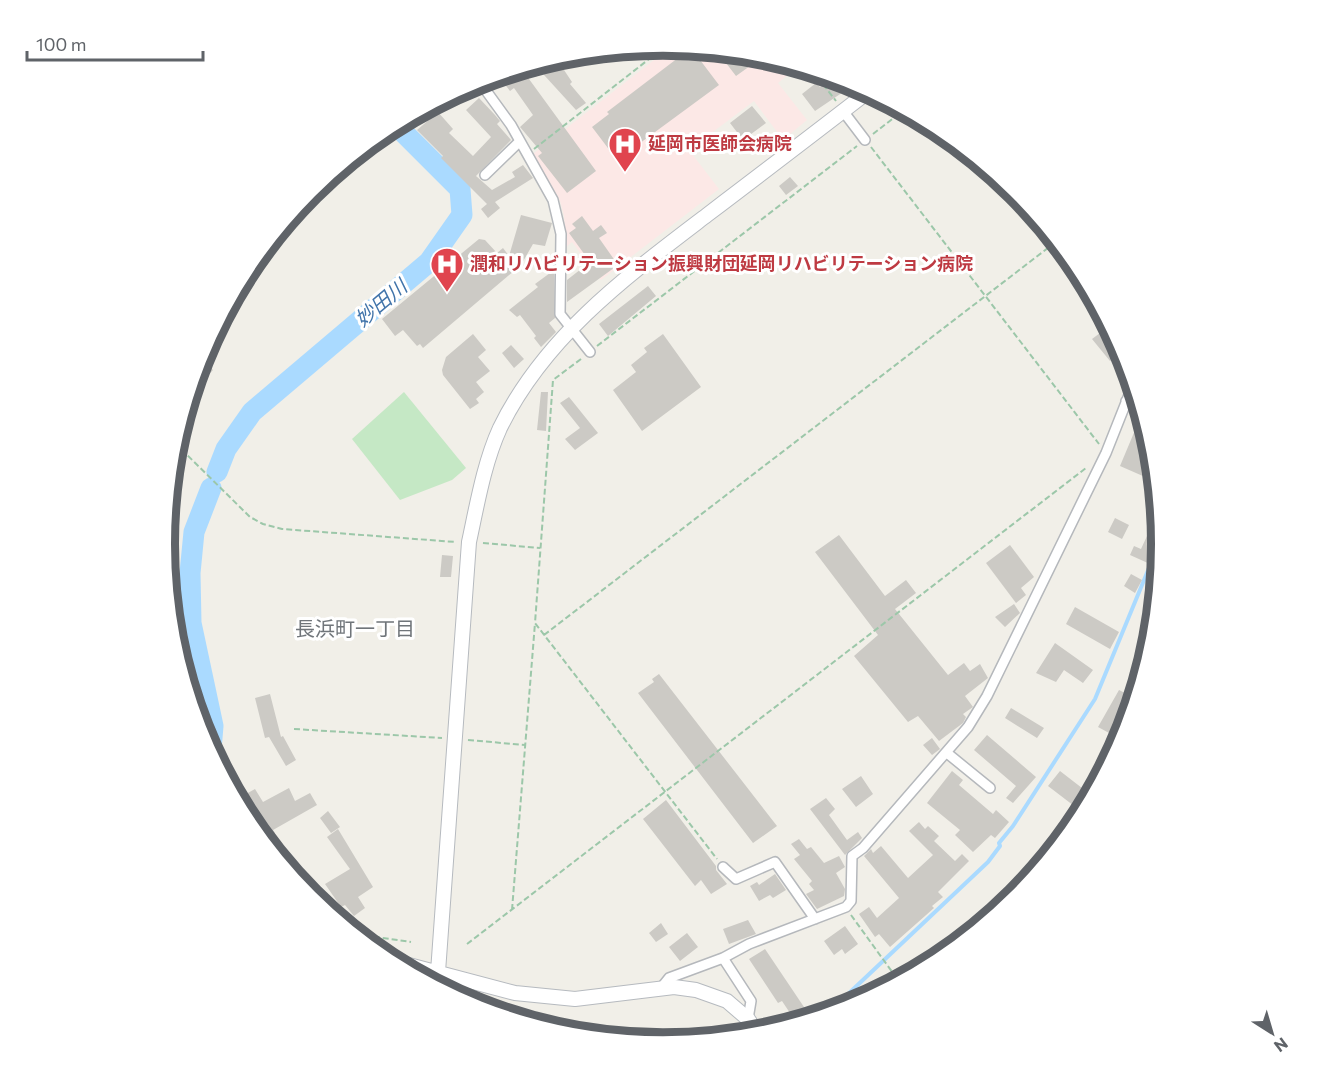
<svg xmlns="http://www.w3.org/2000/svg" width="1326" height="1087" viewBox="0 0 1326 1087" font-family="Commissioner,'Noto Sans JP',sans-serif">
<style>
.medical{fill:#fce8e6}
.green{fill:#c5e8c5}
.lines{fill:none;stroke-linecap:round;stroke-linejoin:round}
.stream{stroke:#aadaff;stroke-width:4}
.river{stroke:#aadaff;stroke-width:21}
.building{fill:#cccac5}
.street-casing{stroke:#b5b8bc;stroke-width:12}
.secondary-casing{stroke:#b6babf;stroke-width:16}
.path{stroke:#9cc7a9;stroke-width:2;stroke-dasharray:6 3;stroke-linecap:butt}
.street{stroke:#fff;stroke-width:9}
.secondary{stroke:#fff;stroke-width:14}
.labels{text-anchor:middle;stroke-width:6;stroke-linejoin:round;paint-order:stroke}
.health-label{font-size:18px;font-weight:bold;fill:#be3a42;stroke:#fff;text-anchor:start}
.water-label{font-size:20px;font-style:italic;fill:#4174aa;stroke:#fff}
.neighbourhood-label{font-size:20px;fill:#70757a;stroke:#fff}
.rim{fill:none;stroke:#5f6368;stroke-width:8}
</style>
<rect width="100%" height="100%" fill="#f1efe8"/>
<path class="medical" d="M 672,46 L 761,55 L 799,66 L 778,83 L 807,120 L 783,140 L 754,101 L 689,150 L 719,189 L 601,280 L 572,242 L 566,247 L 564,216 L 560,201 L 533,154 Z"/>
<path class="green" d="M 404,392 L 466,468 L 452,480 L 400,500 L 352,439 Z"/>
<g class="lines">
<path class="stream" d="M 829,1012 L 988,862 L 1000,846 L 999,843 L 1013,826 L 1095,699 L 1149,568"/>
<path class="river" d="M 217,472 L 226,449 L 252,412 L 429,262 L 462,215 L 460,189 L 395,124
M 211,750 L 213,726 L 191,623 L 190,573 L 194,532 L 211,488"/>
</g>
<path class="building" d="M 691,48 L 719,85 L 617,160 L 592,127 L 609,114 L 607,112 Z
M 716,50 L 761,55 L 764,56 L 736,76 Z
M 556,58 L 572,82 L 570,84 L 586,103 L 576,110 L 534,64 Z
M 521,68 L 596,171 L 567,193 L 538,156 L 542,153 L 520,127 L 533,115 L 514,88 L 510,91 L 500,78 Z
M 833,77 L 855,84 L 815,111 L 802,94 L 816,83 L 820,87 Z
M 479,98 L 495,115 L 500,121 L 497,124 L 511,140 L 476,176 L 492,190 L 515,177 L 512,172 L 523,165 L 533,178 L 495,202 L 500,208 L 488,218 L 481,209 L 487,204 L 441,158 L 443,156 L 417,130 L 438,112 L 453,129 L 449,133 L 473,156 L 491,137 L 466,110 Z
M 752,106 L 766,123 L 743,140 L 730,123 Z
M 790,177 L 798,186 L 786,195 L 779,186 Z
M 521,215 L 552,223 L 545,246 L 533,244 L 521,265 L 423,348 L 420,344 L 417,346 L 403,330 L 395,336 L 382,319 L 479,239 L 485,240 L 497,253 L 503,248 L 509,256 Z
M 582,216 L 593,231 L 601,225 L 607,233 L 599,238 L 618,265 L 567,302 L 567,280 L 590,262 L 569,233 L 576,228 L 572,224 Z
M 554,262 L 555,318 L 549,323 L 556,332 L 541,347 L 534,338 L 536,336 L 520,315 L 517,317 L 509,310 L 538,287 L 535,284 L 550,273 L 546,269 Z
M 648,286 L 656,296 L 608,336 L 599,324 Z
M 1100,333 L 1104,340 L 1113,333 L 1123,351 L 1110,361 L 1092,339 Z
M 473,334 L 486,350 L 478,357 L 490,371 L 476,382 L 484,392 L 476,399 L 479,403 L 470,409 L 443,375 L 442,370 L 446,357 Z
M 663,334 L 701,387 L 642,431 L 613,390 L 636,372 L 631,365 L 647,352 L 644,348 Z
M 511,345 L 524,359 L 514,368 L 502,353 Z
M 201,359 L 213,370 L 189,397 L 199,366 Z
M 541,392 L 548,392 L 546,431 L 537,430 Z
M 569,397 L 598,433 L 575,450 L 565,439 L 580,428 L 560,403 Z
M 1138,423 L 1146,426 L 1152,447 L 1155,474 L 1152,480 L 1120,466 Z
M 1115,518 L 1129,525 L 1122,539 L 1108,532 Z
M 839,535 L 885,596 L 906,580 L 916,593 L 895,609 L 948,675 L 964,663 L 970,671 L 980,664 L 988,678 L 965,696 L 973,707 L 963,714 L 966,717 L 963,723 L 939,741 L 918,716 L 908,722 L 854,656 L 878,635 L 815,552 Z
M 1147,536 L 1160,542 L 1150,564 L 1130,555 L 1134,546 L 1141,549 Z
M 1010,545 L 1034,577 L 1021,588 L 1026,595 L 1016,603 L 986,563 Z
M 442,555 L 453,556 L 451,577 L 440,577 Z
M 1131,574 L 1142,580 L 1135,593 L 1124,586 Z
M 1014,604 L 1020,613 L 1005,627 L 995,617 Z
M 1075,607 L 1119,632 L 1110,649 L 1066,624 Z
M 1055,643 L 1093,670 L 1083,683 L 1064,670 L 1056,682 L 1036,673 Z
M 659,674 L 777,826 L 753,843 L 638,693 L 654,682 L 652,679 Z
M 1119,690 L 1133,697 L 1128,706 L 1131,708 L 1125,731 L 1116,726 L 1111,734 L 1098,727 Z
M 270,694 L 281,737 L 283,736 L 296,760 L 286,766 L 269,737 L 265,738 L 255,698 Z
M 1011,708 L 1044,728 L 1037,738 L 1005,718 Z
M 987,735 L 1036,777 L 1013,803 L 1006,798 L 1016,786 L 974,750 Z
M 932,738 L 940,749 L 932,755 L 923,745 Z
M 952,771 L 963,780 L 959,785 L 993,814 L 996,810 L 1009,822 L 995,838 L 991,835 L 973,852 L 955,835 L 960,830 L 927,803 Z
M 1060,771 L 1091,795 L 1082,812 L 1048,786 Z
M 861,776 L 873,794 L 856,807 L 842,789 Z
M 289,788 L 295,801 L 310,793 L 317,805 L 273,830 L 275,833 L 264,839 L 248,820 L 237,799 L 255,789 L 263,802 Z
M 826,798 L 835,809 L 829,815 L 847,840 L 858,832 L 862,838 L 845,855 L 810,809 Z
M 666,800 L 716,866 L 716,870 L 727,884 L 711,894 L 701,880 L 695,886 L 643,819 Z
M 328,811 L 340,827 L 331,833 L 320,818 Z
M 919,822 L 925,829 L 928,826 L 939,836 L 934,841 L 955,861 L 962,854 L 969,861 L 938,892 L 943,897 L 932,906 L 934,908 L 890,947 L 879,934 L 875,937 L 859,914 L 869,907 L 877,918 L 899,898 L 864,856 L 871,849 L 873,853 L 881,846 L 908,878 L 933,855 L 909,831 Z
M 338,829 L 373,887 L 358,897 L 365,908 L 354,916 L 345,905 L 341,907 L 325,884 L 350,869 L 327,837 Z
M 799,839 L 807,849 L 811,847 L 824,863 L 839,856 L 845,867 L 836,873 L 845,889 L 844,896 L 817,909 L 806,894 L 814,890 L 809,884 L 812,881 L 794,859 L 800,855 L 791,844 Z
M 775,874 L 786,890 L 773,898 L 770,895 L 759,901 L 750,886 L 757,882 L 759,885 Z
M 748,920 L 756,934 L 729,944 L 723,929 Z
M 661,923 L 668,934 L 656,942 L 649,933 Z
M 845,926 L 858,944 L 845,954 L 842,949 L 834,955 L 824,941 Z
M 687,933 L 698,947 L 680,961 L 669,947 Z
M 765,949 L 808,1013 L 796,1022 L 782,1001 L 778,1003 L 749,959 Z"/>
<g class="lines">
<g class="street-casing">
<path id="street" d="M 479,81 L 511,125 L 553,200 L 561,234 L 560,314 L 590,352
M 843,111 L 865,140
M 485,175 L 519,142
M 1126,401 L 1140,407
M 947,753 L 990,788
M 723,867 L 736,879 L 775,862 L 815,919
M 723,958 L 751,1001 L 748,1019
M 661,988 L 669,978 L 723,958 L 749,944 L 846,907 L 851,901 L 852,856 L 863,848 L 968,727 L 987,696 L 1106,453 L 1133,385"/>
</g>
<g class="secondary-casing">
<path id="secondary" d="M 390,960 L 515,993 L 575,999 L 674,987 L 696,990 L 727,1001 L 748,1019 L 757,1033
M 438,972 L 469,542 C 477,505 484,463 500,428 C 545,336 627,276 707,215 C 761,174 815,133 869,91"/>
</g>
<path class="path" d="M 812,70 L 836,101
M 873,134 L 904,110
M 871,147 L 1099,444
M 534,149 L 667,45
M 597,346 L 857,146
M 581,359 L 553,380 L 535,623 L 717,859
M 175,443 L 250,517 L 263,524 L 282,529 L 456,542
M 483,543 L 540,548
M 544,635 L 1057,241
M 294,729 L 442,738
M 468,740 L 525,745
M 512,910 L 535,623
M 851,915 L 898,980
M 356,934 L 411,942
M 467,944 L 1086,468"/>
<use href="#street" class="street"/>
<use href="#secondary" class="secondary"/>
</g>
<defs>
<g id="hospital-pin" transform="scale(1.725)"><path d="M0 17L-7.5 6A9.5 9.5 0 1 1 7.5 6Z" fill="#e0444e" stroke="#fff"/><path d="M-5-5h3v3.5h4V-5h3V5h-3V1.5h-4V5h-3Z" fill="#fff"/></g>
</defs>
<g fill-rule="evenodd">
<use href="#hospital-pin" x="625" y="144"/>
<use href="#hospital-pin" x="447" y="264"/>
</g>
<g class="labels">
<g class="health-label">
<text x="648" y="150">延岡市医師会病院</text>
<text x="470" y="270">潤和リハビリテーション振興財団延岡リハビリテーション病院</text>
</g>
<g class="water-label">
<text transform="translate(381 303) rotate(-40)" y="7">妙田川</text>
</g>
<g class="neighbourhood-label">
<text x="355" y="636">長浜町一丁目</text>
</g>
</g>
<path d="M0 0H1326V1087H0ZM175 544a488 488 0 1 1 976 0a488 488 0 1 1-976 0Z" fill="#fff" fill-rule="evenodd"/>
<path class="rim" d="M175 544a488 488 0 1 1 976 0a488 488 0 1 1-976 0Z"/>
<g transform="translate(1272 1033) rotate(143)" stroke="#ffffff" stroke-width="4.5" paint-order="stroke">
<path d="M0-4.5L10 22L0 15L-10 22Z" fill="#5f6368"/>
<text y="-9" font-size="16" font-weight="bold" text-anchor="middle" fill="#5f6368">N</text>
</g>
<path d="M27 51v9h176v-9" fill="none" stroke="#5f6368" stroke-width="3"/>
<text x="36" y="51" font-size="18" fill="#5f6368" stroke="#ffffff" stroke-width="4.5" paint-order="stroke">100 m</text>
</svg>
